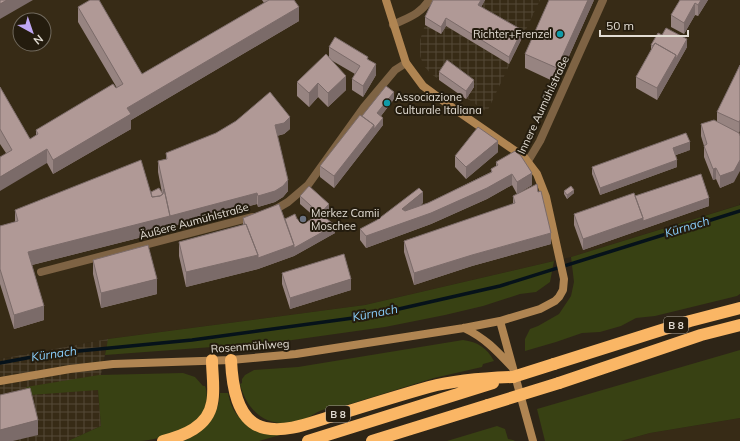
<svg xmlns="http://www.w3.org/2000/svg" width="740" height="441" viewBox="0 0 740 441" font-family="Mulish,sans-serif">
<style>
.built{fill:#372b16;fill-rule:evenodd}
.industrial{fill:url(#industrial-grid)}
.grass{fill:#384113}
.lines{fill:none;stroke-linecap:round;stroke-linejoin:round}
.stream{stroke:#06121a;stroke-width:3.5}
.street{stroke:#7e6344;stroke-width:8}
.secondary{stroke:#b08552;stroke-width:8}
.highway{stroke:#fab665;stroke-width:12}
.highway-bridge{stroke:#fab665;stroke-width:12}
.wall{fill:#978481}
.shaded-wall{fill:#7b6b69}
.building{fill:#b09996;stroke:#7b6b69}
.culture-dot{fill:#0f9aa8;stroke:#241c0e;stroke-width:1.5}
.worship-dot{fill:#6b7280;stroke:#241c0e;stroke-width:1.5}
.labels{text-anchor:middle;stroke-width:4;stroke-linejoin:round;paint-order:stroke}
.shield{fill:#241c0e;stroke:#a9a298;stroke-width:1}
.shield-label{font-size:10px;font-weight:bold;fill:#e2dcd3}
.poi-label{font-size:11px;fill:#e2dcd3;stroke:#241c0e;text-anchor:start}
.street-label{font-size:11px;fill:#e2dcd3;stroke:#241c0e}
.water-label{font-size:12px;font-style:italic;fill:#88ccf9;stroke:#241c0e}
</style>
<defs>
<pattern id="industrial-grid" width="8" height="8" patternUnits="userSpaceOnUse"><rect width="8" height="8" fill="#372b16"/><path d="M0 4h8M4 0v8" fill="none" stroke="#544937"/></pattern>
</defs>
<rect width="100%" height="100%" fill="#2e2517"/>
<path class="built" d="M 0,0 L 740,0 L 740,203 L 739,205 L 571,257 L 365,305 L 108,339 L 0,359 ZM 20,20 L 44,20 L 44,44 L 20,44 Z
M 740,418 L 740,441 L 621,441 L 650,433 Z"/>
<path class="industrial" d="M 438,0 L 540,0 L 487,112 L 431,74 L 424,66 L 420,56 L 420,40 L 425,25 Z
M 108,339 L 98,390 L 101,426 L 68,441 L 0,441 L 0,359 Z"/>
<path class="grass" d="M 740,205 L 740,294 L 737,296 L 655,316 L 636,318 L 621,326 L 600,332 L 582,333 L 556,342 L 525,351 L 525,339 L 530,329 L 538,326 L 559,314 L 571,296 L 574,282 L 571,257 Z
M 554,261 L 550,282 L 536,292 L 520,294 L 483,306 L 445,315 L 385,327 L 278,342 L 105,355 L 108,339 L 365,305 Z
M 463,340 C 478,342 487,348 494,361 L 483,364 L 482,367 L 434,378 L 334,409 C 321,408 319,412 309,417 C 275,432 249,418 240,384 L 242,383 L 242,379 L 245,375 L 254,370 L 298,367 Z
M 740,350 L 740,418 L 650,433 L 621,441 L 545,441 L 537,409 Z
M 183,373 L 195,377 L 203,386 L 205,386 C 208,394 207,402 204,410 C 195,429 159,440 139,441 C 116,441 91,441 68,441 L 101,426 L 98,390 L 30,395 L 26,387 L 99,375 Z
M 220,393 L 228,393 C 230,403 234,416 245,421 C 254,426 276,430 287,433 L 259,441 L 183,441 C 204,433 219,416 220,393 Z
M 497,426 L 505,429 L 508,439 L 513,440 L 515,441 L 447,441 Z"/>
<g class="lines">
<path class="stream" d="M 0,363 L 48,354 L 192,340 L 368,316 L 500,286 L 740,211"/>
<path class="street" d="M 393,25 C 407,18 421,14 429,0
M 528,161 L 540,141 L 603,0
M 271,212 L 288,202 L 308,185 L 364,107 L 395,70 L 406,63
M 41,272 L 252,217"/>
<path class="secondary" d="M 500,321 L 533,441
M 464,328 C 485,338 496,350 512,367
M 0,381 L 70,369 L 113,364 L 231,360 L 296,354 L 464,328 L 500,321 L 540,309 L 555,301 L 559,297 L 563,290 L 564,279 L 546,197 L 537,174 L 524,157 L 453,108 L 423,86 L 406,63 L 386,0"/>
<path class="highway" d="M 231,360 C 232,383 236,422 265,428 C 287,433 312,422 333,416 C 365,406 397,396 429,387 C 456,380 485,378 513,377
M 554,364 L 690,321 L 740,308
M 559,383 L 701,335 L 740,325
M 163,441 C 183,436 208,427 212,403 C 215,390 212,374 212,360
M 308,441 L 493,383
M 372,441 L 488,405"/>
<path class="highway-bridge" d="M 513,377 L 554,364
M 488,405 L 559,383"/>
</g>
<path class="wall" d="M 262,0 L 294,0 L 299,21 L 131,120 L 131,129 L 53,174 L 47,163 L 6,153 L 0,144 L 0,87 L 30,139 L 36,136 L 36,130 L 117,88 L 78,22 L 78,7 L 142,74 L 264,3 Z
M 433,0 L 485,0 L 481,7 L 522,38 L 509,64 L 446,26 L 441,34 L 425,25 L 425,17 Z
M 594,0 L 557,83 L 525,68 L 525,54 Z
M 680,0 L 708,0 L 698,16 L 695,15 L 684,34 L 671,27 L 671,15 Z
M 651,45 L 687,47 L 657,100 L 636,88 L 636,77 L 651,50 Z
M 329,47 L 368,59 L 376,75 L 363,97 L 352,90 L 352,79 L 355,74 L 331,60 L 346,90 L 328,107 L 318,97 L 309,107 L 297,96 L 297,82 L 329,57 Z
M 740,65 L 739,133 L 734,182 L 720,188 L 716,179 L 713,180 L 704,157 L 704,146 L 701,136 L 701,124 L 717,121 L 717,112 Z
M 439,72 L 474,87 L 466,99 L 439,80 Z
M 394,99 L 381,116 L 383,125 L 334,188 L 320,177 L 320,166 L 362,116 Z
M 290,129 L 284,134 L 277,136 L 288,191 L 283,197 L 275,202 L 258,207 L 257,204 L 170,227 L 170,230 L 32,265 L 44,320 L 14,329 L 0,284 L 0,226 L 15,222 L 15,210 L 151,192 L 162,193 L 158,172 L 158,161 L 166,159 L 166,153 Z
M 690,150 L 676,155 L 677,167 L 600,195 L 592,174 L 592,167 Z
M 498,152 L 466,179 L 455,167 L 455,156 Z
M 496,162 L 532,185 L 517,194 L 512,185 L 487,199 L 431,224 L 366,248 L 360,240 L 360,229 L 423,203 L 420,206 L 428,203 L 491,172 L 491,169 L 496,166 Z
M 564,191 L 574,193 L 567,199 L 564,194 Z
M 538,192 L 551,244 L 472,266 L 414,285 L 404,252 L 404,241 L 513,204 L 513,196 Z
M 300,196 L 329,212 L 324,217 L 335,233 L 294,256 L 258,269 L 186,287 L 179,256 L 179,242 L 243,225 L 243,218 L 297,219 L 305,223 L 315,217 L 300,204 Z
M 635,196 L 709,206 L 583,250 L 574,225 L 574,214 Z
M 93,260 L 157,294 L 101,308 L 93,274 Z
M 282,273 L 351,290 L 290,309 L 282,284 Z"/>
<path class="shaded-wall" d="M 7,0 L 33,0 L 0,19 L 0,4 Z
M 481,0 L 485,0 L 478,13 L 478,5 Z
M 588,0 L 594,0 L 557,83 L 557,68 Z
M 701,0 L 708,0 L 698,16 L 698,5 Z
M 695,3 L 695,15 L 684,34 L 684,23 Z
M 299,7 L 299,21 L 131,120 L 131,129 L 53,174 L 53,160 L 127,108 Z
M 446,18 L 446,26 L 441,34 L 441,27 Z
M 522,30 L 522,38 L 509,64 L 509,57 Z
M 687,39 L 687,47 L 657,100 L 657,88 L 676,55 Z
M 376,64 L 376,75 L 363,97 L 363,86 Z
M 346,76 L 346,90 L 328,107 L 328,93 Z
M 474,80 L 474,87 L 466,99 L 466,91 Z
M 318,83 L 318,97 L 309,107 L 309,93 Z
M 394,92 L 394,99 L 377,121 L 377,113 Z
M 290,117 L 290,129 L 284,134 L 275,136 L 275,125 Z
M 383,118 L 383,125 L 334,188 L 334,176 L 374,125 Z
M 740,120 L 740,131 L 739,134 L 739,122 Z
M 498,141 L 498,152 L 466,179 L 466,167 Z
M 690,142 L 690,150 L 673,156 L 673,148 Z
M 47,149 L 47,163 L 0,191 L 0,177 Z
M 677,160 L 677,167 L 600,195 L 600,188 Z
M 740,160 L 740,171 L 734,182 L 720,188 L 720,176 Z
M 716,168 L 716,179 L 713,180 L 713,169 Z
M 532,173 L 532,185 L 517,194 L 517,182 Z
M 512,174 L 512,185 L 487,199 L 431,224 L 366,248 L 366,236 Z
M 288,180 L 288,191 L 283,197 L 275,202 L 258,207 L 258,196 Z
M 574,190 L 574,193 L 567,199 L 567,195 Z
M 423,192 L 423,203 L 402,220 L 402,209 Z
M 257,193 L 257,204 L 170,227 L 170,230 L 28,266 L 28,252 Z
M 709,198 L 709,206 L 583,250 L 583,239 L 643,218 Z
M 329,204 L 329,212 L 320,222 L 320,214 Z
M 335,225 L 335,233 L 294,256 L 258,269 L 186,287 L 186,272 Z
M 551,233 L 551,244 L 472,266 L 414,285 L 414,273 L 472,255 Z
M 157,279 L 157,294 L 101,308 L 101,293 Z
M 351,279 L 351,290 L 290,309 L 290,298 Z
M 44,306 L 44,320 L 14,329 L 14,315 Z
M 38,420 L 38,435 L 13,441 L 0,441 L 0,430 Z"/>
<path class="building" d="M 0,0 L 7,0 L 0,4 Z
M 90,0 L 99,0 L 142,74 L 269,0 L 294,0 L 299,7 L 127,108 L 131,114 L 53,160 L 47,149 L 0,177 L 0,157 L 12,150 L 0,129 L 0,87 L 30,139 L 38,134 L 36,130 L 113,84 L 116,88 L 123,84 L 78,7 Z
M 433,0 L 481,0 L 478,5 L 522,30 L 509,57 L 446,18 L 441,27 L 425,17 Z
M 549,0 L 588,0 L 557,68 L 525,54 Z
M 680,0 L 701,0 L 698,5 L 695,3 L 684,23 L 671,15 Z
M 666,28 L 687,39 L 676,59 L 676,55 L 655,43 L 653,46 L 651,45 L 658,33 L 662,35 Z
M 335,37 L 368,57 L 367,59 L 376,64 L 363,86 L 352,79 L 360,66 L 329,47 Z
M 655,43 L 676,55 L 657,88 L 636,77 Z
M 326,54 L 346,76 L 328,93 L 318,83 L 309,93 L 297,82 Z
M 447,60 L 474,80 L 466,91 L 439,72 Z
M 740,65 L 740,120 L 739,122 L 717,112 Z
M 386,86 L 394,92 L 377,113 L 383,118 L 374,129 L 374,125 L 362,116 Z
M 270,92 L 290,117 L 284,123 L 275,125 L 288,180 L 283,186 L 275,191 L 258,196 L 257,193 L 170,216 L 158,161 L 167,159 L 166,153 L 216,133 L 236,121 Z
M 360,115 L 374,125 L 334,176 L 320,166 Z
M 714,120 L 739,133 L 740,136 L 740,160 L 734,171 L 720,176 L 716,168 L 713,169 L 704,146 L 707,144 L 701,124 Z
M 478,127 L 498,141 L 466,167 L 455,156 Z
M 686,133 L 690,142 L 673,148 L 677,160 L 600,188 L 592,167 Z
M 515,151 L 521,156 L 532,173 L 517,182 L 512,174 L 487,188 L 431,213 L 366,236 L 360,229 L 377,220 L 419,188 L 423,192 L 402,209 L 405,211 L 428,203 L 492,172 L 491,169 L 498,165 L 496,162 Z
M 141,160 L 152,197 L 160,196 L 163,194 L 164,189 L 170,216 L 28,252 L 44,306 L 14,315 L 0,269 L 0,226 L 18,221 L 15,210 Z
M 701,174 L 709,198 L 643,221 L 643,218 L 635,196 Z
M 537,184 L 538,192 L 541,191 L 551,233 L 472,255 L 414,273 L 404,241 L 515,203 L 513,196 Z
M 309,186 L 329,204 L 320,214 L 300,196 Z
M 571,186 L 574,190 L 567,195 L 564,191 Z
M 159,188 L 163,194 L 160,196 L 152,197 L 151,192 Z
M 634,193 L 643,218 L 583,239 L 574,214 Z
M 279,204 L 294,245 L 258,258 L 258,255 L 246,224 L 245,225 L 243,218 Z
M 295,214 L 297,219 L 305,223 L 320,214 L 335,225 L 294,248 L 294,245 L 285,219 Z
M 246,224 L 258,255 L 186,272 L 179,242 Z
M 148,245 L 157,279 L 101,293 L 93,260 Z
M 344,254 L 351,279 L 290,298 L 282,273 Z
M 30,388 L 38,420 L 0,430 L 0,395 Z"/>
<g class="culture-dot">
<circle cx="560" cy="34" r="4"/>
<circle cx="387" cy="103" r="4"/>
</g>
<circle class="worship-dot" cx="303" cy="219" r="4"/>
<g class="labels">
<g class="shield">
<rect x="664" y="317" width="24" height="16" rx="3"/>
<rect x="326" y="406" width="24" height="16" rx="3"/>
</g>
<g class="shield-label">
<text x="676" y="329">B 8</text>
<text x="338" y="418">B 8</text>
</g>
<g class="poi-label">
<text x="552" y="38" text-anchor="end">Richter+Frenzel</text>
<text x="395" y="101">Associazione<tspan x="395" dy="13">Culturale Italiana</tspan></text>
<text x="311" y="217">Merkez Camii<tspan x="311" dy="13">Moschee</tspan></text>
</g>
<g class="street-label">
<text transform="translate(543 105) rotate(-65)" y="4">Innere Aumühlstraße</text>
<text transform="translate(194 221) rotate(-15)" y="4">Äußere Aumühlstraße</text>
<text transform="translate(250 346) rotate(-4)" y="4">Rosenmühlweg</text>
</g>
<g class="water-label">
<text transform="translate(687 227) rotate(-17)" y="4">Kürnach</text>
<text transform="translate(375 313) rotate(-11)" y="4">Kürnach</text>
<text transform="translate(54 354) rotate(-8)" y="4">Kürnach</text>
</g>
</g>
<g transform="translate(32 32) rotate(140)"><circle r="19" fill="#241c0e" stroke="#70695d"/>
<path d="M0-3L7 15L0 10L-7 15Z" fill="#c0a8f3"/>
<text y="-6" font-size="11" font-weight="bold" text-anchor="middle" fill="#e2dcd3">N</text>
</g>
<path d="M600 30v6h88v-6" fill="none" stroke="#e2dcd3" stroke-width="2"/>
<text x="606" y="30" font-size="12" fill="#e2dcd3" stroke="#241c0e" stroke-width="3" paint-order="stroke">50 m</text>
</svg>
